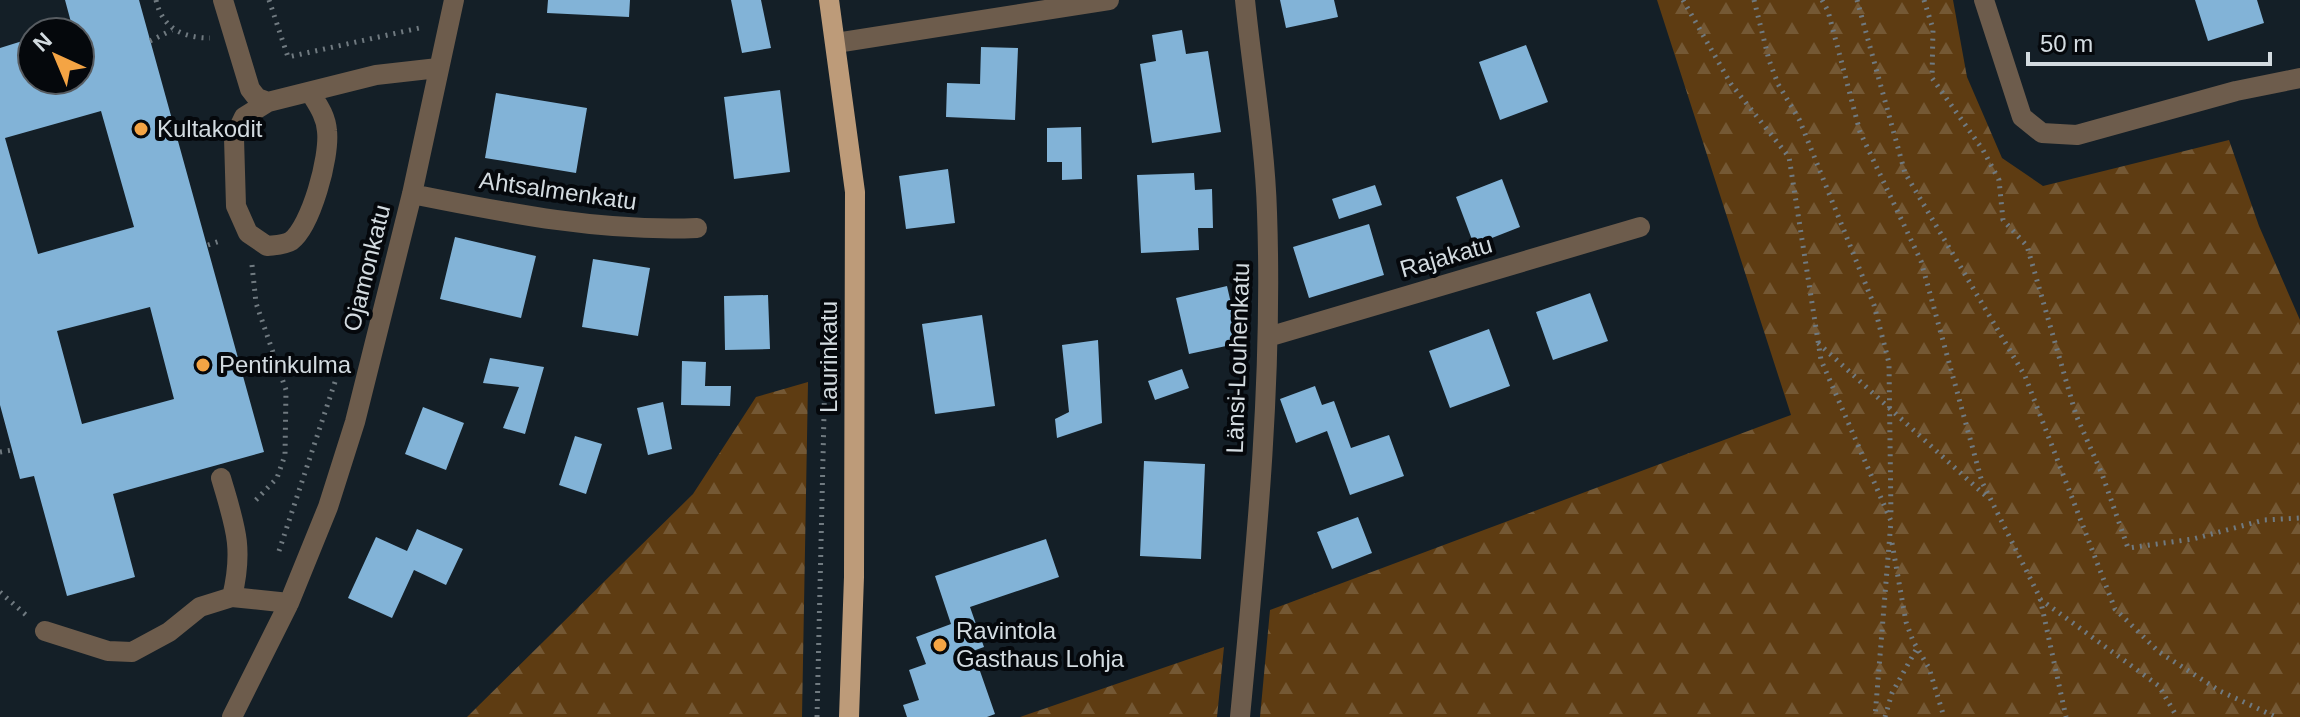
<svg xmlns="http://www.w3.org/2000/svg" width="2300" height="717" viewBox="0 0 2300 717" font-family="Arial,sans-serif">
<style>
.forest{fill:url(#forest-firs)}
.building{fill:#82b3d7;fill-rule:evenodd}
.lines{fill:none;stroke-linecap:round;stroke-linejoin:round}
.path{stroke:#707a80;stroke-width:5;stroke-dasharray:2 6;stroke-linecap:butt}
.minor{stroke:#6d5c4c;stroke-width:20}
.major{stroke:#bd9b79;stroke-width:20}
.poi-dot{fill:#f4a444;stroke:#05080c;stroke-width:3}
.labels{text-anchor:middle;stroke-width:8;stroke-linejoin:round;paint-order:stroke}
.poi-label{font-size:24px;fill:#d3dbe0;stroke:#05080c;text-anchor:start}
.street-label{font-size:24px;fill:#d3dbe0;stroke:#05080c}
</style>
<defs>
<pattern id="forest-firs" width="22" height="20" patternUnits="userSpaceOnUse" patternTransform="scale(2)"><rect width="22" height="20" fill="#5e3c12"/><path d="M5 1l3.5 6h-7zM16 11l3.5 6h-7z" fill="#745834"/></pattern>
</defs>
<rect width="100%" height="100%" fill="#141f27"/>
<path class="forest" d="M 1657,0 L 1953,0 L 1967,77 L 2002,158 L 2043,186 L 2229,140 L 2259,226 L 2300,320 L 2300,717 L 1260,717 L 1270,610 L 1791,415 Z
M 808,382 L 802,717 L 467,717 L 693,494 L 756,397 Z
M 1224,647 L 1217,717 L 1020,717 Z"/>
<path class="building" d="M 65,0 L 139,0 L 264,452 L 113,494 L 135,577 L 67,596 L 34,476 L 20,479 L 0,405 L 0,48 L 32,38 L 32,80 L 80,80 L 80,32 L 55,32 L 72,26 ZM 101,111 L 134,227 L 38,254 L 5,138 ZM 150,307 L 174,399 L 82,424 L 57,331 Z
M 548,0 L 630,0 L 629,17 L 547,13 Z
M 731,0 L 761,0 L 771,48 L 742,53 Z
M 1280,0 L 1334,0 L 1338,17 L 1286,28 Z
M 2195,0 L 2257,0 L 2264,23 L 2208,41 Z
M 1182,30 L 1186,54 L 1208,51 L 1221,132 L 1152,143 L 1140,64 L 1156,61 L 1152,35 Z
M 1526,45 L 1548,102 L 1500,120 L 1479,62 Z
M 981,47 L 1018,48 L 1015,120 L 946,117 L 947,83 L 980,84 Z
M 780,90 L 790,172 L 734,179 L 724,97 Z
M 496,93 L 587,108 L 576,173 L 485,158 Z
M 1081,127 L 1082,179 L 1062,180 L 1062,162 L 1047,162 L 1047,128 Z
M 948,169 L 955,223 L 906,229 L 899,176 Z
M 1194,173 L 1195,190 L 1212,189 L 1213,228 L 1198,228 L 1199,250 L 1141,253 L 1137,175 Z
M 1502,179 L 1520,227 L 1474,245 L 1456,197 Z
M 1375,185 L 1382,205 L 1339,219 L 1332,199 Z
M 1369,224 L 1384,275 L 1309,298 L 1293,247 Z
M 455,237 L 536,256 L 521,318 L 440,299 Z
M 593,259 L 650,268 L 638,336 L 582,327 Z
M 1227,286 L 1240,343 L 1189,354 L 1176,298 Z
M 1590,293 L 1608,341 L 1553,360 L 1536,312 Z
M 768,295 L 770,349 L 725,350 L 724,296 Z
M 982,315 L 995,406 L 935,414 L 922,324 Z
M 1489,329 L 1510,386 L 1450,408 L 1429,351 Z
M 1098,340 L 1102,423 L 1057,438 L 1055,419 L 1069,412 L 1062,345 Z
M 490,358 L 544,367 L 525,434 L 503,428 L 519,387 L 483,383 Z
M 682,361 L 706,362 L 705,386 L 731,386 L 730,406 L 681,405 Z
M 1182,369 L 1189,388 L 1155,400 L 1148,381 Z
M 1315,386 L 1322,405 L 1334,401 L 1351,448 L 1389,435 L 1404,476 L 1350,495 L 1327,431 L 1296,443 L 1280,399 Z
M 663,402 L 672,449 L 648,455 L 637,408 Z
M 423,407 L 464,423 L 446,470 L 405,454 Z
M 575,436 L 602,444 L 586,494 L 559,485 Z
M 1144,461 L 1205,464 L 1201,559 L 1140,556 Z
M 1358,517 L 1372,553 L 1332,569 L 1317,532 Z
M 417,529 L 463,549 L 446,585 L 414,570 L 392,618 L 348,598 L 376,537 L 407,551 Z
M 1046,539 L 1059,577 L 970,607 L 984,647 L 973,651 L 995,714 L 987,717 L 907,717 L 903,705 L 919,700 L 909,670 L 926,664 L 916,637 L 951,624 L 935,576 Z"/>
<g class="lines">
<path class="path" d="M 156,0 C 162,28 183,38 210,38
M 269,0 L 288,57 L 424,27
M 1683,0 L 1731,84 L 1789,157 L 1821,360 L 1891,521 L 1875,717
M 1754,0 L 1769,60 L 1778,84 L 1799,119 L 1874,305 L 1889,363 L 1891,517
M 1822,0 L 1828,11 L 1860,132 L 1921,261 L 1982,482 L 2040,598 L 2066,717
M 1857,0 L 1905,173 L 2025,376 L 2115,609 L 2159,652 L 2220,691 L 2276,717
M 1924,0 L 1933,29 L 1932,78 L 1983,150 L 1999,180 L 2003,220 L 2027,246 L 2076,415 L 2102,474 L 2128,548 L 2193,539 L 2264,520 L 2300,518
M 150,41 L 172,30
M 208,245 L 223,240
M 252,265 L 256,303 L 286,390 L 285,455 L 277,478 L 253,503
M 1818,343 L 1988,498
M 0,452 L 12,450
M 1892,543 L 1906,622 L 1913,641 L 1929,668 L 1944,717
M 279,551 L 335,382
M 0,592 L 26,615
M 2040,599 L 2159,686 L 2177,717
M 817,717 L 825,371
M 1885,717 L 1892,693 L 1917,648"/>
<path class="minor" d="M 223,0 L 250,89 L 257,98 L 268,102 L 376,75 L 438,68
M 1984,0 L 2022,117 L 2042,133 L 2077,135 L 2236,91 L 2300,78
M 836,43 L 1109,0
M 268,102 L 244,117 L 234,138 L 236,206 L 248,233 L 267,246 C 275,245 285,245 291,241 C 311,226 330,157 327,131 C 326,116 318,105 310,92
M 412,194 C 507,213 600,232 697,228
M 1268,337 L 1640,227
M 221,478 C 235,526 244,547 232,597
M 45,631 L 108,651 L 132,652 L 169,632 L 200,607 L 232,597 L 289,603
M 232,717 L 289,603 L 328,507 L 355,422 L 412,194 L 454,0
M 1240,717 C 1256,549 1273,381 1267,212 C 1265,144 1252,69 1245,0"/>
<path class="major" d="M 829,0 L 855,192 L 854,577 L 849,717"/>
</g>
<g class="poi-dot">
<circle cx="141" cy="129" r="8"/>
<circle cx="203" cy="365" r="8"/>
<circle cx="940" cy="645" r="8"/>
</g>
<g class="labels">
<g class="poi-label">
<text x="157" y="137">Kultakodit</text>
<text x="219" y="373">Pentinkulma</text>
<text x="956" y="639">Ravintola<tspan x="956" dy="28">Gasthaus Lohja</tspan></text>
</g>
<g class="street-label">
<text transform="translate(558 191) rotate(8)" y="8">Ahtsalmenkatu</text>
<text transform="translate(1446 257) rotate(-16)" y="8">Rajakatu</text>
<text transform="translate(367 268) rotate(-76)" y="8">Ojamonkatu</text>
<text transform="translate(829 357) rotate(-90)" y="8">Laurinkatu</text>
<text transform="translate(1238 358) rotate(-88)" y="8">Länsi-Louhenkatu</text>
</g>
</g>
<g transform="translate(56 56) rotate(316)"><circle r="38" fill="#05080c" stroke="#575c61" stroke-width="2"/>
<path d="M0-6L14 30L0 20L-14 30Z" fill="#f4a444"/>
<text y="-12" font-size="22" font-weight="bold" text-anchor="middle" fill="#d3dbe0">N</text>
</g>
<path d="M2028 52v12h242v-12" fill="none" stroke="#d3dbe0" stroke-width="4"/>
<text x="2040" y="52" font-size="24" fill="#d3dbe0" stroke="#05080c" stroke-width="6" paint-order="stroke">50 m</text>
</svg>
